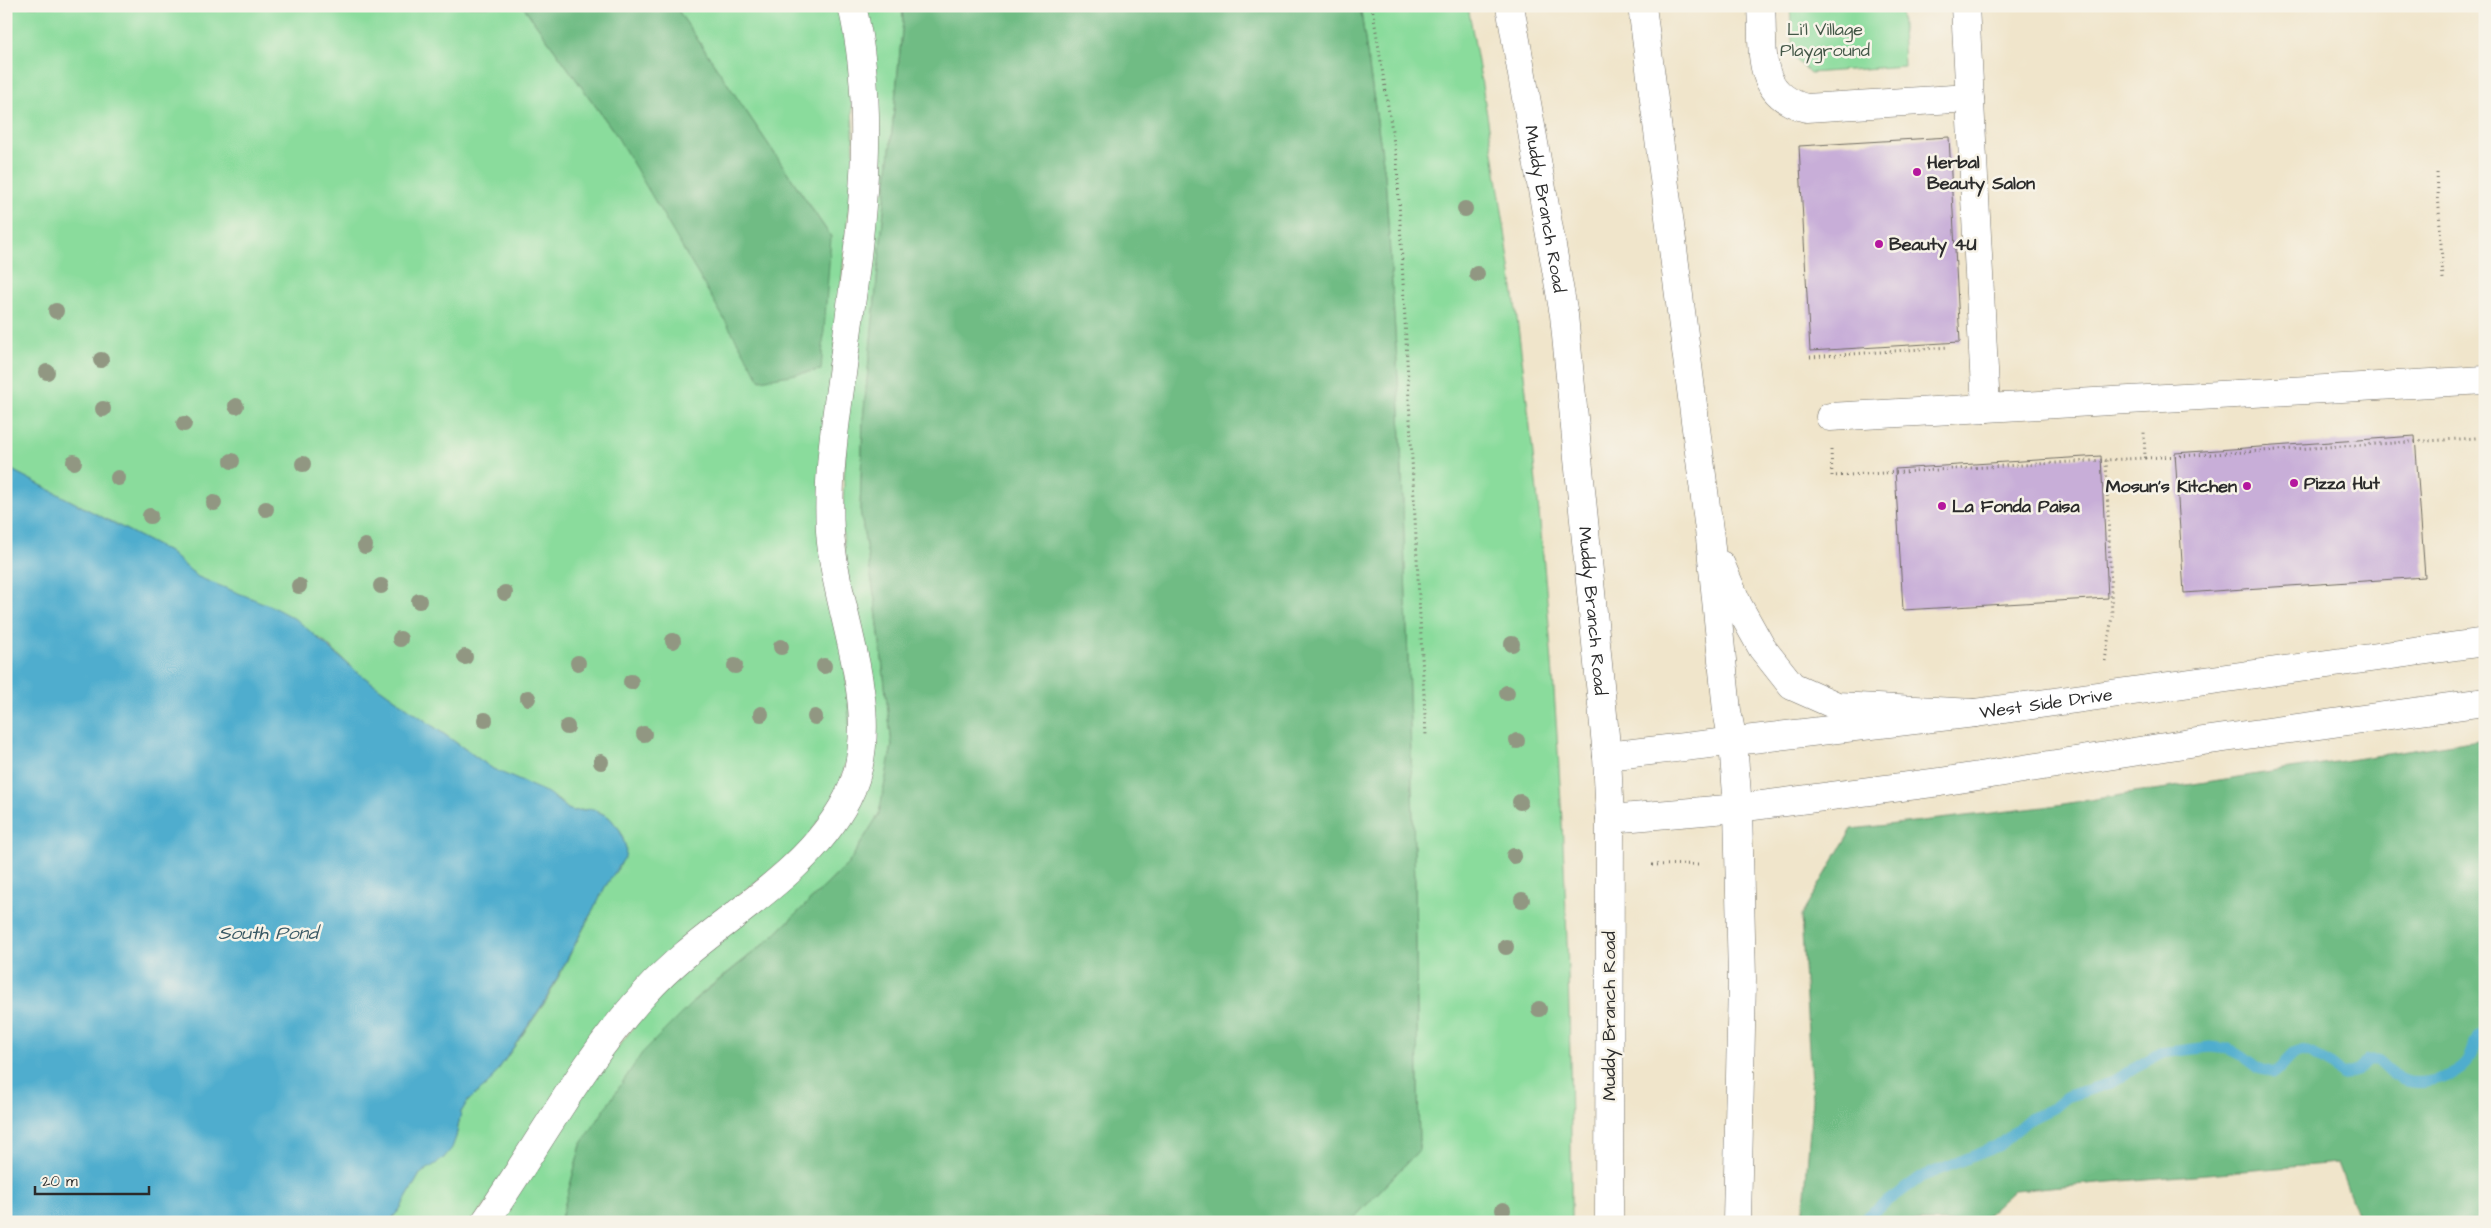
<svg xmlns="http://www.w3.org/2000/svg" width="2491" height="1228" viewBox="0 0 2491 1228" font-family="'Architects Daughter',sans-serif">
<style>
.green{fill:#8adc9c;stroke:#5a8464}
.forest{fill:#6fbc84;stroke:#4d7458}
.water{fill:#50adce;stroke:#3e6c7c}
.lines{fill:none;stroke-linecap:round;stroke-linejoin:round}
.stream{stroke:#50adce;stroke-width:11}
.building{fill:#c8aed8}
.minor-casing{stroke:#706c63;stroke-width:29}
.major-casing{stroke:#706c63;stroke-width:29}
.path{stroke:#706c63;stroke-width:3;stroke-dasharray:1 4;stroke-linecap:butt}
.minor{stroke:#fff;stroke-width:28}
.major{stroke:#fff;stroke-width:28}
.tree{fill:#919782}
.poi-dot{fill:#b5179e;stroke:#f7f3e8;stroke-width:2}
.labels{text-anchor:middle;stroke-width:5;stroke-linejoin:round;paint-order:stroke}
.park-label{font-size:18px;fill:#435747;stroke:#f7f3e8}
.poi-label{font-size:18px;font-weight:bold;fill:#2b2b2b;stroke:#f7f3e8;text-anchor:start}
.street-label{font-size:18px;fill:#2b2b2b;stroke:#f7f3e8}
.water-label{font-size:19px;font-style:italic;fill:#385864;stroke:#f7f3e8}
</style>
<rect width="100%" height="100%" fill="#f7f3e8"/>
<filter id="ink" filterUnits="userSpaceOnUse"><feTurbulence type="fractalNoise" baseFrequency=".02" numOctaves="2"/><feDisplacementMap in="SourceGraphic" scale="10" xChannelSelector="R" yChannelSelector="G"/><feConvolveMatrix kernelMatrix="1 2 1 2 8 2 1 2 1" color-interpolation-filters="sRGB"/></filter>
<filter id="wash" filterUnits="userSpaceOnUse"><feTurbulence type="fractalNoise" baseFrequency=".0096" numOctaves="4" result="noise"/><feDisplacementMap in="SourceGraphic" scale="20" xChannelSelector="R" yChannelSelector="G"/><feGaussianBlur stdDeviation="1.12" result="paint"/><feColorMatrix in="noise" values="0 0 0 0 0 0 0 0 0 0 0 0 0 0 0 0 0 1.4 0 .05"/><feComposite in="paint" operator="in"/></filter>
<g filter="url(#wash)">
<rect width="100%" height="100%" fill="#f0e5cb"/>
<path class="green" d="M 6,6 L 523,6 L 615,133 L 831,237 L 675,6 L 844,6 L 850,53 L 854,154 L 833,368 L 845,661 L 851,747 L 837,794 L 803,844 L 722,909 L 472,1222 L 389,1222 L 400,1209 L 420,1174 L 456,1137 L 461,1112 L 468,1101 L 489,1083 L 546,1001 L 605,887 L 621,864 L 626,848 L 620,830 L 609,817 L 593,809 L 573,811 L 568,809 L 558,800 L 493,769 L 357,672 L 322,640 L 198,577 L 169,552 L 6,467 Z
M 864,6 L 902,6 L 903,21 L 863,420 L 860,509 L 875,600 L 892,745 L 879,814 L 848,864 L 770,939 L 696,998 L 581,1145 L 560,1222 L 499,1222 L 584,1091 L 655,999 L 850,818 L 848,579 L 842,528 Z
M 1360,6 L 1468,6 C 1542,407 1573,815 1571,1222 L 1350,1222 L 1419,1150 L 1415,882 L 1400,410 L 1385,175 Z
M 1790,6 L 1901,6 L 1904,66 L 1810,73 L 1793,57 Z"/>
<path class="forest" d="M 523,6 L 675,6 L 831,237 L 821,370 L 760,380 L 615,133 Z
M 902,6 L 1360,6 L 1385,175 L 1400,410 L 1415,882 L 1419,1150 L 1350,1222 L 560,1222 L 581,1145 L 642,1053 L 697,998 L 770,939 L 848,864 L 879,814 L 892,745 L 875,600 L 860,509 L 863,420 L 903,21 Z
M 2485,739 L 2485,1222 L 2360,1222 L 2338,1163 L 2014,1190 L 1979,1222 L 1803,1222 L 1812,1099 L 1801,916 L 1852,829 L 2044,807 Z"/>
<path class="water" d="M 6,467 L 169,552 L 198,577 L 271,606 L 297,620 L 357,672 L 493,769 L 548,793 L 568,809 L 573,811 L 593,809 L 609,817 L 620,830 L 626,848 L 625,857 L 605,887 L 545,1001 L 489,1083 L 468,1101 L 461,1112 L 456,1137 L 452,1148 L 443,1159 L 420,1174 L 400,1209 L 389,1222 L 6,1222 Z"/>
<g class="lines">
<path class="stream" d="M 1859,1222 L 1921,1177 L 1998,1146 L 2028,1120 L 2053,1108 L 2066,1097 L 2110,1083 L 2160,1053 L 2210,1047 L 2229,1049 L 2243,1056 L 2260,1069 L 2274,1073 C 2282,1068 2284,1062 2291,1056 C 2306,1039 2330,1066 2343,1075 L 2357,1071 L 2368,1060 L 2378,1060 C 2387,1067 2394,1078 2406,1081 C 2423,1086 2456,1077 2467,1063 C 2472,1056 2474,1043 2479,1035 L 2485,1034"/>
</g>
<g id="blocks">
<path class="building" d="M 1949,137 L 1960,342 L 1810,351 L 1799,146 Z
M 2415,436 L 2425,577 L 2184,593 L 2175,453 Z
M 2101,456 L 2108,598 L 1903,610 L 1895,469 Z"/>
</g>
</g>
<g filter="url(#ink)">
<use href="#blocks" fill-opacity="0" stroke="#706c63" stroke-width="1"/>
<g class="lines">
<g class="minor-casing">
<g id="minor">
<path d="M 1761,6 C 1764,50 1754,94 1806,108 L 1970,98"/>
<path d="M 1965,6 L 1986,408 L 2485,380"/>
<path d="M 1830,417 L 1986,408"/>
<path id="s1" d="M 1607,756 L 1975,713 L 2485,642"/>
<path d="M 1610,819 L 1738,808 L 1940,782 L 2203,741 L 2485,702"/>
<path d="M 485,1222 C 539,1145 582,1061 646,992 C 708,923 802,884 847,799 C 889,717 835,616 830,531 C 827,478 835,425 842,374 C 857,256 880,123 852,6"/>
</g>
</g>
<g class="major-casing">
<g id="major">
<path id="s2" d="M 1510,6 L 1564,315 L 1607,756 L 1610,819 L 1609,1222"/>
<path d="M 1642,6 L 1710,538 L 1727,711 L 1733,742 L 1738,808 L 1742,979 L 1737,1222"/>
<path d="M 1721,565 L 1738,605 L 1762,648 L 1792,686 L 1837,706 L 1975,713"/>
</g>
</g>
<path class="path" d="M 1372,6 L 1397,162 L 1426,736
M 2437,173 L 2443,279
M 1810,357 L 1949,347
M 1831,450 L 1832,476 L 2106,460
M 2145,458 L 2476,438
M 2105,661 L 2112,616 L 2106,460 L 2145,458 L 2144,432
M 1652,865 L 1698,864"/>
<use href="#minor" class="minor"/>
<use href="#major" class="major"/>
</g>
<g class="tree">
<circle cx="1465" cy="209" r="8"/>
<circle cx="1477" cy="274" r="8"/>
<circle cx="56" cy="311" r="8"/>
<circle cx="101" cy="360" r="8"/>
<circle cx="47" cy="372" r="8"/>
<circle cx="236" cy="406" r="8"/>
<circle cx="103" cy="409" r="8"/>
<circle cx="184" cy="424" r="8"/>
<circle cx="232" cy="461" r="8"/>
<circle cx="74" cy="462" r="8"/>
<circle cx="303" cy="464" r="8"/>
<circle cx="118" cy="478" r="8"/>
<circle cx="214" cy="503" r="8"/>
<circle cx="266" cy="509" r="8"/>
<circle cx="150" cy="516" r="8"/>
<circle cx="365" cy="546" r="8"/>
<circle cx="299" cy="586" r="8"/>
<circle cx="381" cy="586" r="8"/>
<circle cx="505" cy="593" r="8"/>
<circle cx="419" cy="601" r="8"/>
<circle cx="400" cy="639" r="8"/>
<circle cx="673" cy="641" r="8"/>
<circle cx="1512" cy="644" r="8"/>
<circle cx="781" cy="647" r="8"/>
<circle cx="465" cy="657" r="8"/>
<circle cx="578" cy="663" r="8"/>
<circle cx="735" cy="666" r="8"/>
<circle cx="824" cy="666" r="8"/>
<circle cx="631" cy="682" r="8"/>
<circle cx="1507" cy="693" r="8"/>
<circle cx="528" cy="698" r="8"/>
<circle cx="761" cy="714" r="8"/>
<circle cx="815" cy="717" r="8"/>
<circle cx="485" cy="720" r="8"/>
<circle cx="567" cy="727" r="8"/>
<circle cx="644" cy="734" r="8"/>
<circle cx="1517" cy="741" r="8"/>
<circle cx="601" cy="762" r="8"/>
<circle cx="1520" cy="802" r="8"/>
<circle cx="1514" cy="856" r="8"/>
<circle cx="1522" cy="900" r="8"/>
<circle cx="1506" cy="947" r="8"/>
<circle cx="1539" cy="1009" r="8"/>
<circle cx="1503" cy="1210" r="8"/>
</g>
</g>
<g class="poi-dot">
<circle cx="1917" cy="172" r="5"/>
<circle cx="1879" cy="244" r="5"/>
<circle cx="2294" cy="483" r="5"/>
<circle cx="2247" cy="486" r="5"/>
<circle cx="1942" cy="506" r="5"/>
</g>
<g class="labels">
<g class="park-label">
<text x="1825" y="35">Li'l Village<tspan x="1825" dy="21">Playground</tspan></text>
</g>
<g class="poi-label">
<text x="1927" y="168">Herbal<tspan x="1927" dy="21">Beauty Salon</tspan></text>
<text x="1889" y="250">Beauty 4U</text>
<text x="2304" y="489">Pizza Hut</text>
<text x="2237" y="492" text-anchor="end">Mosun's Kitchen</text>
<text x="1952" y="512">La Fonda Paisa</text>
</g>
<g class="street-label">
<text dy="6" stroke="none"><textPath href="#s2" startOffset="206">Muddy Branch Road</textPath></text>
<text dy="6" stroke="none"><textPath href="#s2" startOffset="611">Muddy Branch Road</textPath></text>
<text dy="6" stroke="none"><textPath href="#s1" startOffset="442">West Side Drive</textPath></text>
<text transform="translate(1609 1016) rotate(-90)" y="6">Muddy Branch Road</text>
</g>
<g class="water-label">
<text x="268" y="939">South Pond</text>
</g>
</g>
<rect width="2491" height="1228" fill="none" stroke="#f7f3e8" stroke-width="25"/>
<path d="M35 1186v8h114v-8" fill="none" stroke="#2b2b2b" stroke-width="2.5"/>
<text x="42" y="1186" font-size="15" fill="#2b2b2b" stroke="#f7f3e8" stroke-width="4" paint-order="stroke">20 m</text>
</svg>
